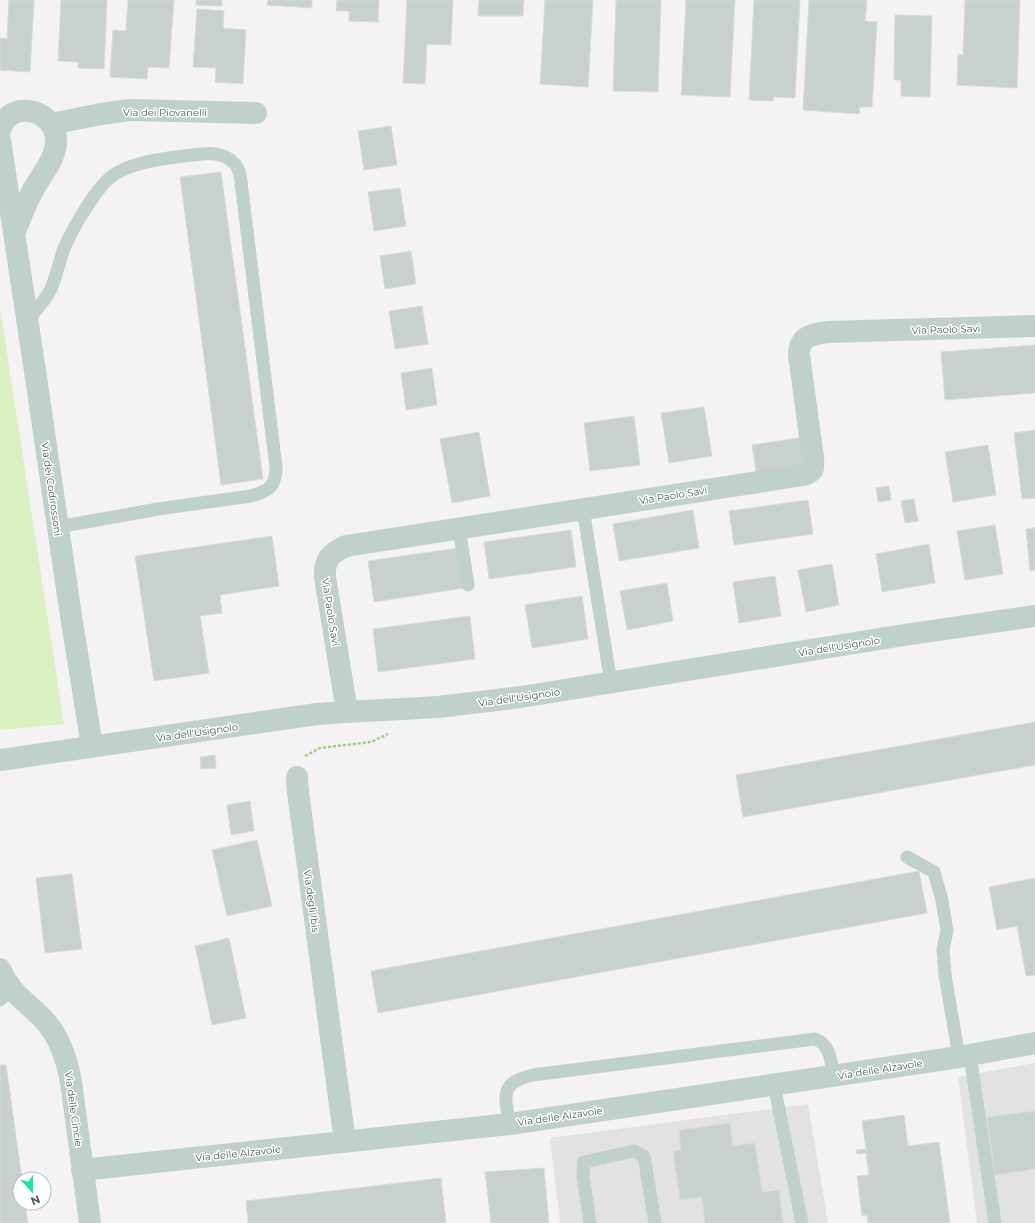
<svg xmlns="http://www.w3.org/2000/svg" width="1035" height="1223" viewBox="0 0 1035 1223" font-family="Montserrat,sans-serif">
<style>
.education{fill:#e2e1e3}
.green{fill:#dcf1c1}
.building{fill:#c9d1ce;stroke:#d6dddb}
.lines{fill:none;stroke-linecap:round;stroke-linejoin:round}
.path{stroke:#a0d078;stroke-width:2.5;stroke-dasharray:3 2;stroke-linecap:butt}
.lane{stroke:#bfd1c8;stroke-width:13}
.street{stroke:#bfd1c8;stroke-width:22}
.labels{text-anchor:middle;stroke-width:3;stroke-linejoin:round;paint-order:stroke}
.street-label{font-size:10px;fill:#496055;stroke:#fff}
</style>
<rect width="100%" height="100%" fill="#f4f2f4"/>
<path class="education" d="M 1035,1063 L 1035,1223 L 977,1223 L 958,1077 Z
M 808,1104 L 828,1223 L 560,1223 L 550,1138 Z"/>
<path class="green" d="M 0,307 L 64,724 L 0,730 Z"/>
<path class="building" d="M 9,0 L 34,0 L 30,72 L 0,70 L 0,38 L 7,39 Z
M 61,0 L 107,0 L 104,69 L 78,68 L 78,62 L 58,61 Z
M 128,0 L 174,0 L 169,68 L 148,67 L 147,79 L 110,77 L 113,30 L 126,31 Z
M 196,0 L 222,0 L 222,6 L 196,5 Z
M 268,0 L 312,0 L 312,8 L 267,5 Z
M 337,0 L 379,0 L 378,22 L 349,21 L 349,11 L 336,11 Z
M 407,0 L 453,0 L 451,45 L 427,44 L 425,84 L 403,83 Z
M 479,0 L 524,0 L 523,16 L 478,16 Z
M 545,0 L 593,0 L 588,87 L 540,84 Z
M 616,0 L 661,0 L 658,92 L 613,91 Z
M 686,0 L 735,0 L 730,97 L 681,95 Z
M 754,0 L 800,0 L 795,98 L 774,97 L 773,101 L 749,100 Z
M 809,0 L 867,0 L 865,21 L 877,22 L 872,107 L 860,107 L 859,114 L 803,110 Z
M 965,0 L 1020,0 L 1017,88 L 957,85 L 958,54 L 963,55 Z
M 197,9 L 224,11 L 223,28 L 246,30 L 243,84 L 215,82 L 216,68 L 193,67 Z
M 895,15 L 932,16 L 930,97 L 901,96 L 901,80 L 894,80 Z
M 391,126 L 397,165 L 364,170 L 358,131 Z
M 221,172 L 263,479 L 221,485 L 180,177 Z
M 400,188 L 406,226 L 374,231 L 368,192 Z
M 411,251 L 416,284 L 385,289 L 380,256 Z
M 422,306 L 428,344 L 395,349 L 389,311 Z
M 1035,345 L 1035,393 L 945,400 L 941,352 Z
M 432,368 L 437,405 L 406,410 L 401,373 Z
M 704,407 L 712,456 L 669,463 L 661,413 Z
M 634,416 L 640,465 L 590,471 L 584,423 Z
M 1035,430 L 1035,498 L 1022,499 L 1014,433 Z
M 479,432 L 490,496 L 452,503 L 440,439 Z
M 805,437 L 809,464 L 756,472 L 752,445 Z
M 988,445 L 996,495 L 953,502 L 945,452 Z
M 889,486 L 891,500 L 878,502 L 876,488 Z
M 914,499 L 918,521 L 905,523 L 901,501 Z
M 808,500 L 813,534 L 734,545 L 729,511 Z
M 693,510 L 699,548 L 619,561 L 613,524 Z
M 995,525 L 1003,574 L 965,580 L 957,531 Z
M 1035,528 L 1035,570 L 1030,571 L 1026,529 Z
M 571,530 L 576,567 L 489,579 L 484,542 Z
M 272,536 L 279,586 L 220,595 L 222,613 L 200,616 L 209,673 L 154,681 L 135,556 Z
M 929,544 L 935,583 L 882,592 L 876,554 Z
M 458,548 L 464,588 L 374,602 L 368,561 Z
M 832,564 L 839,605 L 806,612 L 798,570 Z
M 775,576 L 781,616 L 739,623 L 733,582 Z
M 667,583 L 673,621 L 627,630 L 620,591 Z
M 582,596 L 588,639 L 532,648 L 525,605 Z
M 470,616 L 475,659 L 378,672 L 373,629 Z
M 1035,722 L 1035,765 L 743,817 L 736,775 Z
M 215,755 L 216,768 L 201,769 L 200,757 Z
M 250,801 L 254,831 L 231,835 L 227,805 Z
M 257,840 L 272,906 L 227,916 L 212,850 Z
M 919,871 L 927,913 L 378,1013 L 371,971 Z
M 72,874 L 82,949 L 45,953 L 36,878 Z
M 1035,878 L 1035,975 L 1026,976 L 1017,926 L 997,930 L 989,887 Z
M 229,938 L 246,1018 L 212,1025 L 195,946 Z
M 0,1065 L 6,1065 L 22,1179 L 20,1179 L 20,1203 L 25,1203 L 28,1223 L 0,1223 Z
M 1035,1111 L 1035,1169 L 995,1175 L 987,1117 Z
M 904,1115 L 908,1146 L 939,1142 L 950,1223 L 868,1223 L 867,1215 L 862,1216 L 857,1176 L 869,1175 L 866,1153 L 857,1154 L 856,1150 L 866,1149 L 862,1121 Z
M 730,1123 L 733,1146 L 755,1143 L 762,1192 L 779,1190 L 783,1223 L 705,1223 L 702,1197 L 680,1200 L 673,1151 L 681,1150 L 679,1130 Z
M 544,1168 L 549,1223 L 491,1223 L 485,1172 Z
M 441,1178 L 446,1223 L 248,1223 L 246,1201 Z"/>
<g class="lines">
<path class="path" d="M 305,756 L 320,748 L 371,742 L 388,734"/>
<path class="lane" d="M 27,321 C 35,311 45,301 51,289 C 56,277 59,264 63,251 C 71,231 97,185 115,174 C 137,160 176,157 201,154 C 217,152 235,156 240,174 L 276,467 C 276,486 269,491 251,496 L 158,509 L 58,527
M 583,509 L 611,683
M 459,528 L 468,585
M 907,857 L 934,872 L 942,900 L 947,931 L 943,949 L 945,975 L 959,1057
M 0,1000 L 12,989
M 970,1055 L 995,1223
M 774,1085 L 802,1223
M 510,1124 C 504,1096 500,1082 533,1075 L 815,1039 C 831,1045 831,1061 833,1076
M 590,1223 L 583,1176 L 584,1162 L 634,1151 L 644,1156 L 655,1223"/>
<path class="street" d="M 51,124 L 101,114 L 130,110 L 256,113
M 0,131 C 8,97 58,109 56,143 C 55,160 41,175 33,190 C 26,203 20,218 15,232
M 0,140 L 35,371 L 71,616 L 92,746
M 347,712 L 325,577 C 324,559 331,553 346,546 L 803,475 C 814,472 814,469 813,458 L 799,355 C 799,336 812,334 828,332 L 1035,326
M 0,760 L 317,714 L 347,712 L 438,707 L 521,697 L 904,635 L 1035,616
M 297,777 L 298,792 L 345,1142
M 0,969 C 11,995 27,1001 44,1020 C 60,1037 67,1060 71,1082 L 90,1223
M 82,1170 L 510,1124 L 959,1057 L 1035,1043"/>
</g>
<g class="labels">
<g class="street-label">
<text x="165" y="116">Via dei Piovanelli</text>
<text transform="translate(946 329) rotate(-2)" y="4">Via Paolo Savi</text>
<text transform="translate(52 489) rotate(82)" y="4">Via dei Codirossoni</text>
<text transform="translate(673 495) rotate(-9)" y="4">Via Paolo Savi</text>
<text transform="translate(331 612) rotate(81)" y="4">Via Paolo Savi</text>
<text transform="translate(839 646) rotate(-9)" y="4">Via dell'Usignolo</text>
<text transform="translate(519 697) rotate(-8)" y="4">Via dell'Usignolo</text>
<text transform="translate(197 732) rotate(-8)" y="4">Via dell'Usignolo</text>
<text transform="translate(312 901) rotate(82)" y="4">Via degli Ibis</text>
<text transform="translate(880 1069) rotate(-9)" y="4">Via delle Alzavole</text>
<text transform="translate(74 1109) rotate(82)" y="4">Via delle Cincie</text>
<text transform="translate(560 1116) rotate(-8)" y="4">Via delle Alzavole</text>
<text transform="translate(238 1153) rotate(-6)" y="4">Via delle Alzavole</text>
</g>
</g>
<g transform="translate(32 1191) rotate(159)"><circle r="19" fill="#ffffff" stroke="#b6bfbb"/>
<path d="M0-3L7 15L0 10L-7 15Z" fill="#16e996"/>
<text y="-6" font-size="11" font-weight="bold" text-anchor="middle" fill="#496055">N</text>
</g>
</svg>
